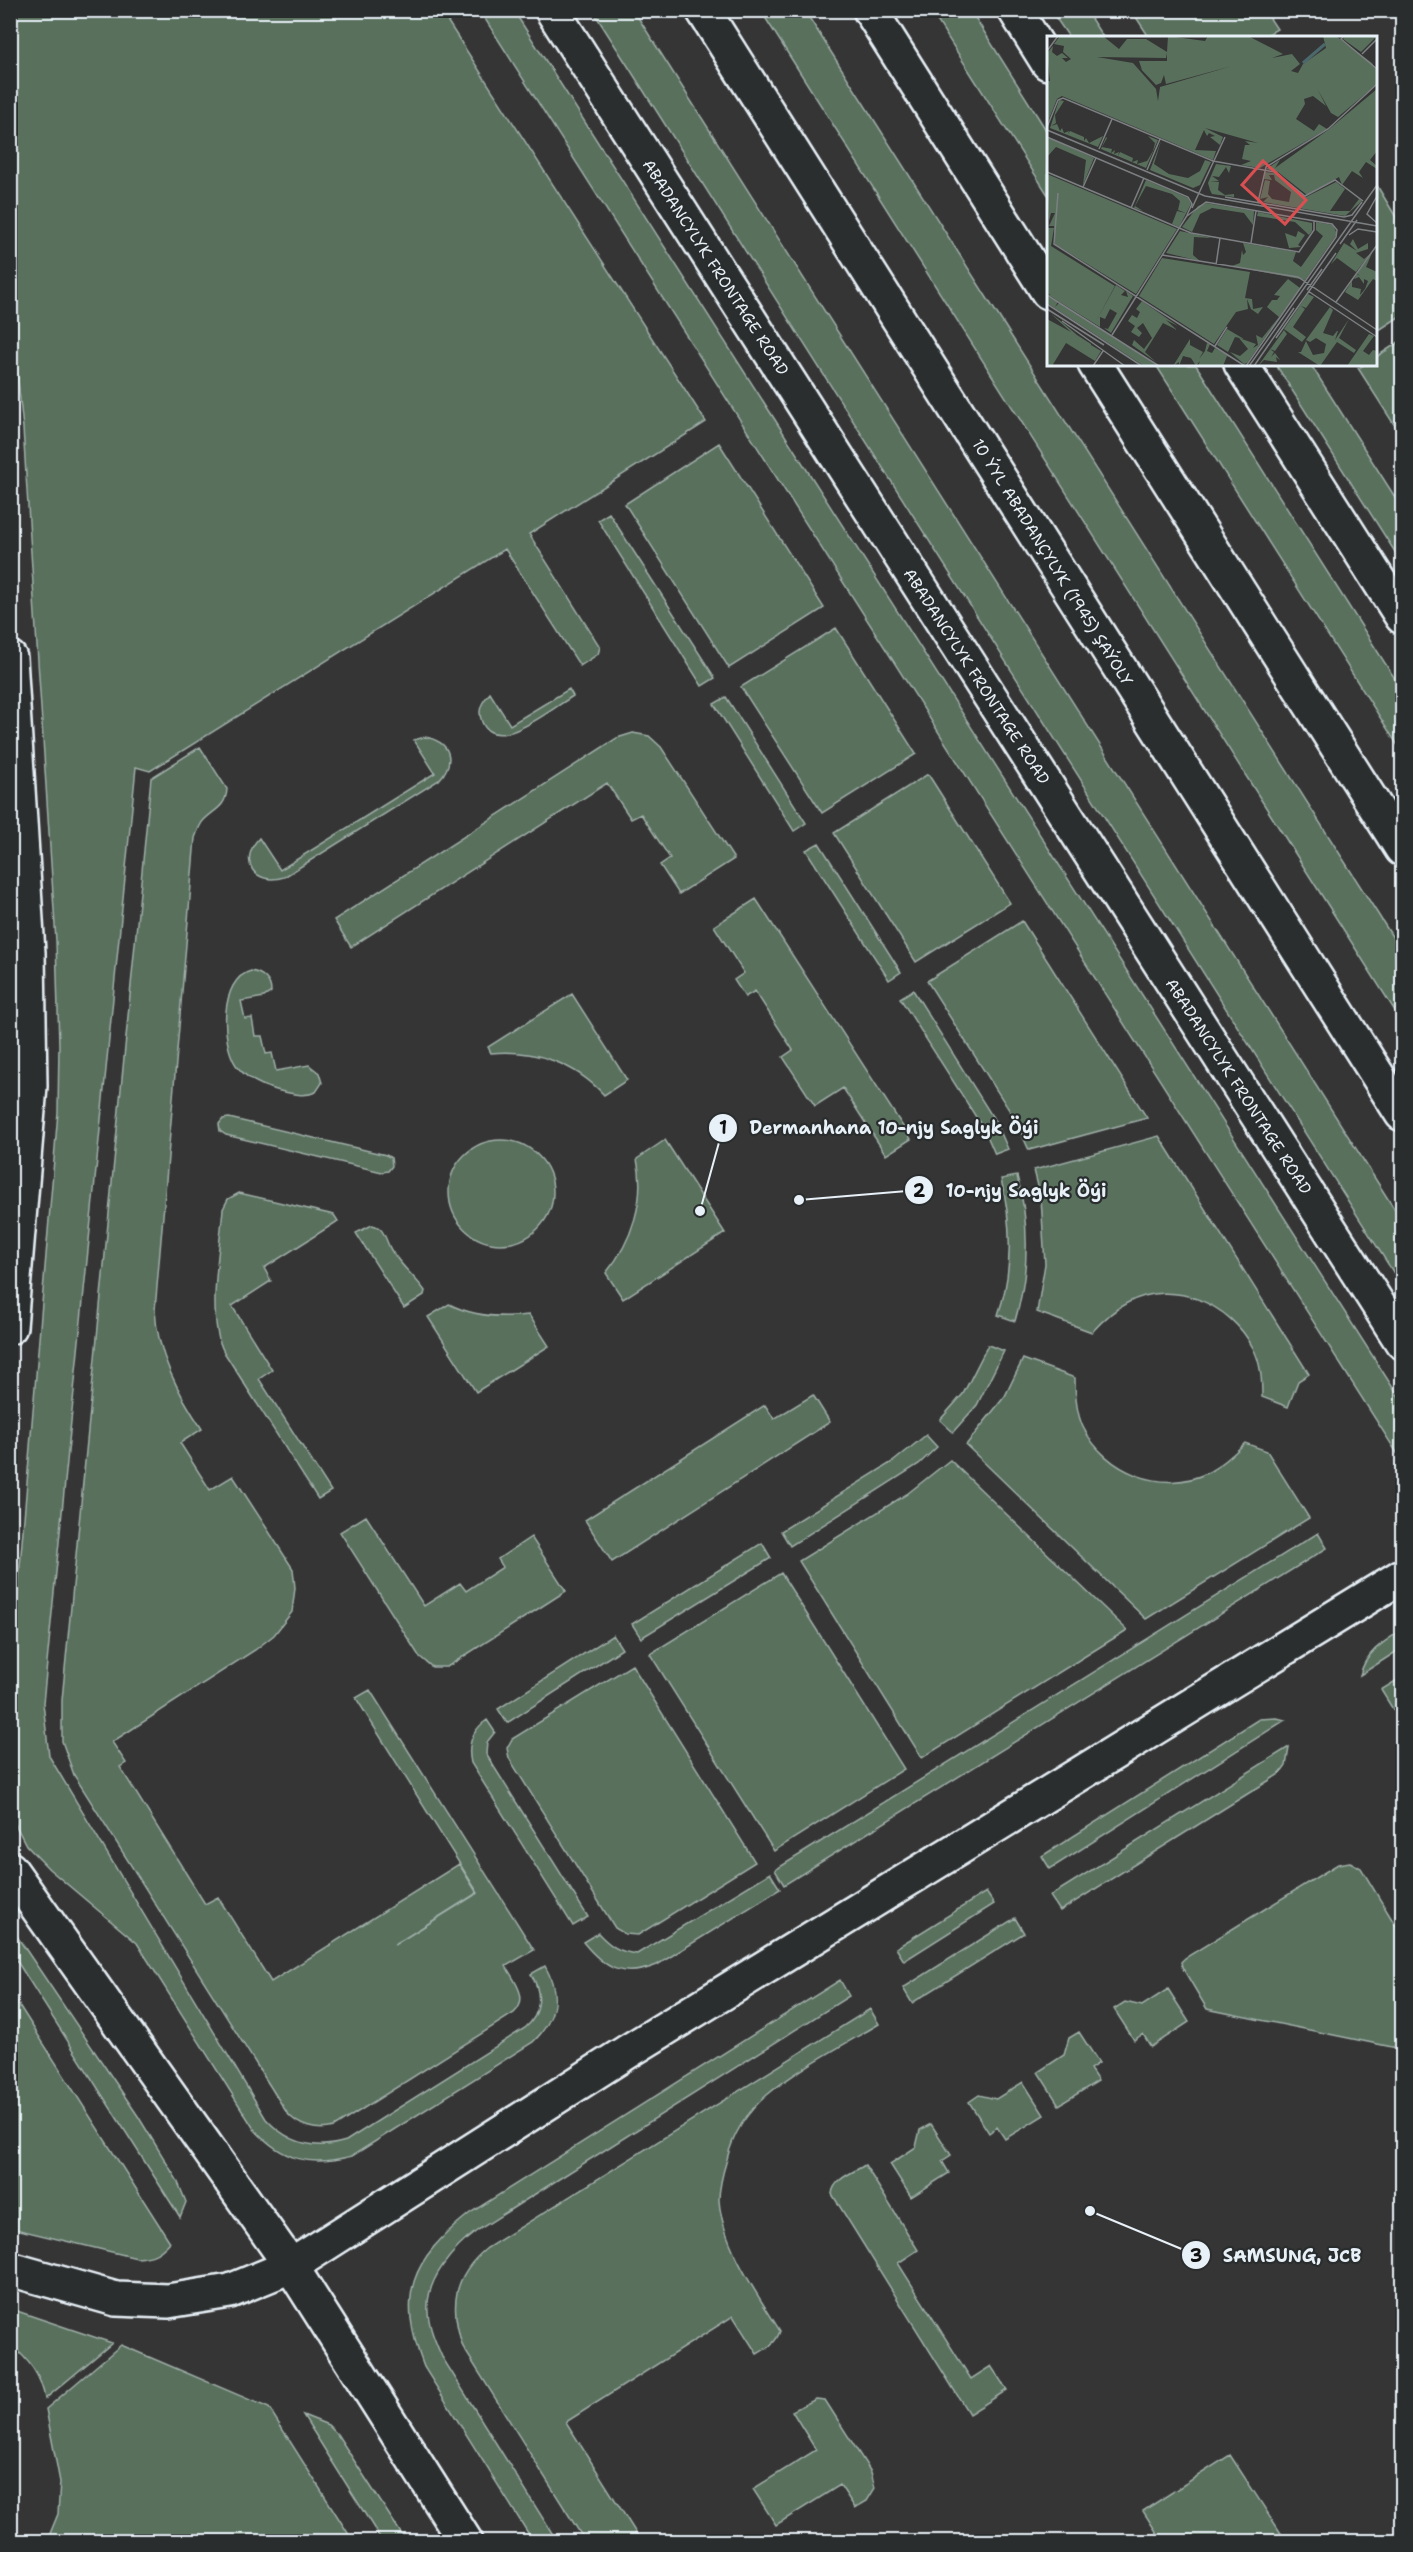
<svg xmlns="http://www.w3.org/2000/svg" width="1413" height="2552" viewBox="0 0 1413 2552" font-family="'Shantell Sans',sans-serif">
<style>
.green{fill:#586f5c;stroke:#a0b0aa;stroke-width:1.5}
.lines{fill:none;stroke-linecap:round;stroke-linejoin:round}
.minor-casing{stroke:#e8f1f8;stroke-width:38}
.major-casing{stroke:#e8f1f8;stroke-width:38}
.minor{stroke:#2a2d2e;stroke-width:33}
.major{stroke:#2a2d2e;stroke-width:33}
.labels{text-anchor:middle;stroke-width:4.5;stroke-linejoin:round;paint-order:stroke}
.street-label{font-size:16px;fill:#e8f1f8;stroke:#2a2d2e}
.inset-river{fill:none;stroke:#4b696c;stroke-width:3}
.inset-road{fill:none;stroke:#7d8083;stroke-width:1.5}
.view{fill:#da5052;fill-opacity:0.15;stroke:#da5052;stroke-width:3}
.inset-edge{fill:none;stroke:#e8f1f8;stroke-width:3}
.leader{fill:none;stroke:#e8f1f8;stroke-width:2}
.callout-dot{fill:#e8f1f8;stroke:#2a2d2e;stroke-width:2}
.mark-label{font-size:18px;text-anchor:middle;font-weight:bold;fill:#111}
.callout-label{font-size:18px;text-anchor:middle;font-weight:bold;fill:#e8f1f8;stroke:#2a2d2e;stroke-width:4.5;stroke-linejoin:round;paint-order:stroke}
</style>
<rect width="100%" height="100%" fill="#363535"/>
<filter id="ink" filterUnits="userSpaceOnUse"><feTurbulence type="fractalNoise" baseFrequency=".0167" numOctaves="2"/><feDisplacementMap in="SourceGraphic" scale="12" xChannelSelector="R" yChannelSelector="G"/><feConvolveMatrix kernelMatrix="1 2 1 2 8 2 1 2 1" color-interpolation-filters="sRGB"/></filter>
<g filter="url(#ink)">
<path class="green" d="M 10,11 L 441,11 L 706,422 L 529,534 L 600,647 L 598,654 L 580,666 L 505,549 L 150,771 L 136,767 L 43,1703 L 49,1756 L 266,2119 C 288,2143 314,2151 346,2141 L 525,2028 C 542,2014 542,1992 531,1974 L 545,1966 C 561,1994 556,2020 533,2042 L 352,2156 C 310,2167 283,2161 254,2129 L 137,1943 L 49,1869 L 26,1845 L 11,1816 L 11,1674 L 58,1112 L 59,1045 L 56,941 L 23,428 L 17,371 L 10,350 Z
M 480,11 L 514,11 L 1402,1402 L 1402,1461 Z
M 593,11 L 634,11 L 1402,1221 L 1402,1286 Z
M 761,11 L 805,11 L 1402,952 L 1402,1022 Z
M 931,11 L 971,11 L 1048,133 L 1048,195 Z
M 1051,11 L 1086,11 L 1103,37 L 1069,37 Z
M 1132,11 L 1265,11 L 1277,29 L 1263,37 L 1149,37 Z
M 1376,184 L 1402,227 L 1402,315 L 1376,332 Z
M 1402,340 L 1402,437 L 1358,368 L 1364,365 L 1376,364 L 1376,357 Z
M 1156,365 L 1196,365 L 1402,690 L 1402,752 Z
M 1276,365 L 1311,365 L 1402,508 L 1402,563 Z
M 719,443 L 824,608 L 729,668 L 625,504 Z
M 609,513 L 715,678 L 702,686 L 598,520 Z
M 836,628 L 916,754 L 822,813 L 741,687 Z
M 569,689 L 573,696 C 554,707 496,756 482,722 C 477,710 482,702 490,693 L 510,725 Z
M 726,697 L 806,823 L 794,831 L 714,704 Z
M 633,733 L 649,736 L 661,747 L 734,859 L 679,894 L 660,865 L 670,858 L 641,814 L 631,819 L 607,783 L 351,947 L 334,920 L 617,738 Z
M 425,737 C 451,742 456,761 439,780 L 284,877 C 254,886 238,861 259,838 L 280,870 L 435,773 L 414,740 Z
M 200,747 L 227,789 C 226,807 215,809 204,820 C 199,825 197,833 195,838 L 155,1310 C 157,1353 178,1393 202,1429 L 180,1443 L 210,1490 L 233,1476 L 293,1569 L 295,1588 L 292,1612 L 274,1635 L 255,1650 L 112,1742 L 126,1763 L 120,1767 L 205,1904 L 218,1897 L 271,1982 L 459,1864 L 477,1893 L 394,1945 L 478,1893 L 356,1698 L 370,1690 L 534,1950 L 506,1966 C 514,1981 530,1998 514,2013 L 334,2127 C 317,2132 298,2126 287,2113 L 74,1775 L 62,1741 L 62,1700 L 151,778 Z
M 928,774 L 1010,903 L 916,962 L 834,833 Z
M 819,843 L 901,972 L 889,980 L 806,850 Z
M 756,899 L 911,1139 L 886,1155 L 843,1088 L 815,1106 L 783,1057 L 793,1050 L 755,991 L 745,997 L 734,980 L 744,973 L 714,926 Z
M 1022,921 L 1147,1118 L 1029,1150 L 1015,1119 L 927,981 Z
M 251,971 C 262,973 271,980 271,992 L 264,997 L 241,1001 L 245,1019 L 252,1018 L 255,1036 L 262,1036 L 266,1054 L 272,1053 L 276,1071 L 309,1065 L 319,1073 L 322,1083 L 316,1092 C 305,1097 292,1094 280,1091 C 264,1087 246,1079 236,1065 C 221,1043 219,979 251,971 Z
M 913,990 L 997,1124 L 1008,1149 L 995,1154 L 985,1131 L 900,998 Z
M 572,994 L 627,1080 L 604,1095 C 575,1063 534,1049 491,1053 L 488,1047 Z
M 229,1118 L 386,1155 L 391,1158 L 392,1166 L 388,1171 L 382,1172 L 226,1135 L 220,1131 L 219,1124 L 223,1119 Z
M 1159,1136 L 1309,1374 L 1298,1381 L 1288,1407 L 1262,1397 C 1262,1380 1261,1363 1253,1348 C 1231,1304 1173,1278 1127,1303 C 1113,1310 1103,1320 1092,1332 L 1037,1312 L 1045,1264 L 1041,1198 L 1034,1170 Z
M 665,1140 L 725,1233 L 623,1299 L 606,1273 C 632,1242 646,1199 637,1159 Z
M449 1192a52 52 0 1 1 104 0a52 52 0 1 1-104 0Z
M 1017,1176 C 1030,1224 1029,1273 1015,1321 L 998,1315 C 1013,1272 1012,1223 1001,1179 Z
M 239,1193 L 334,1215 L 338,1221 L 264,1268 L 271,1281 L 232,1306 L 272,1370 L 259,1379 L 331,1491 L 318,1499 L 224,1352 C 206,1319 220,1248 223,1209 L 228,1199 Z
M 372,1225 C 385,1227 385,1240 391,1250 C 401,1266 415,1277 425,1291 L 424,1295 L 404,1308 L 356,1233 Z
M 449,1304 C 474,1317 502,1318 529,1315 L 549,1346 L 476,1392 L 428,1317 Z
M 988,1345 L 1004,1351 L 977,1405 L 953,1432 L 940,1420 L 963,1394 Z
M 1023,1359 L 1075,1378 C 1075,1395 1076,1412 1083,1427 C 1105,1472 1163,1496 1209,1472 C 1223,1464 1234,1454 1245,1443 L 1267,1451 L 1309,1518 L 1146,1619 L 966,1445 L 1005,1396 Z
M 813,1395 L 830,1422 L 612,1562 L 585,1520 L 765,1405 L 774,1419 Z
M 926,1435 L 937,1447 L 919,1464 L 790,1546 L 781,1531 L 894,1461 Z
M 950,1460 L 1127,1630 L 922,1758 L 799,1561 L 907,1494 Z
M 366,1516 L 424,1606 L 460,1583 L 466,1591 L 503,1567 L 498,1559 L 531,1537 L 566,1591 L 447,1667 L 432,1667 L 419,1656 L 340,1532 Z
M 1318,1533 L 1327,1548 L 784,1885 L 775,1870 Z
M 762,1543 L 771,1558 L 641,1638 L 632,1624 Z
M 781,1573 L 904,1769 L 774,1851 L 650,1654 Z
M 1402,1630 L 1402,1648 L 1360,1675 C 1366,1652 1383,1642 1402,1630 Z
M 613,1635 L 622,1649 L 507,1723 L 498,1709 Z
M 632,1665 L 755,1862 L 638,1935 L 625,1934 L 615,1928 L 509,1758 L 507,1748 L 512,1739 Z
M 1402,1677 L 1402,1724 L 1381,1690 Z
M 1277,1718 L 1285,1720 L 1050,1869 L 1042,1856 L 1259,1719 Z
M 487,1720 L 495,1732 L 487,1742 L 486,1754 L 588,1917 L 573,1926 L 471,1763 C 467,1745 471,1731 487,1720 Z
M 1289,1747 L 1286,1766 L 1281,1773 L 1060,1911 L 1050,1896 Z
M 1350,1862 L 1361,1868 L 1402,1936 L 1402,2049 L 1207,2009 L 1182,1967 L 1181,1962 L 1185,1958 L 1338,1864 Z
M 770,1873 L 780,1889 L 657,1965 C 623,1979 605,1969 583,1942 L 598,1933 C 610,1946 619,1952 637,1954 Z
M 986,1892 L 994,1904 L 904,1961 L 896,1948 Z
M 1015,1918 L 1024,1933 L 912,2003 L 903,1988 Z
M 10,1926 L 138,2116 L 177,2180 L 186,2202 L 180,2217 L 11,1952 Z
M 840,1980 L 849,1996 L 478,2230 C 454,2248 425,2279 428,2312 C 429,2328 436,2343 442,2357 L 557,2541 L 533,2541 L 424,2367 C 396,2295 411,2260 470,2213 Z
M 1168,1989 L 1189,2022 L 1151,2047 L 1143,2034 L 1134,2040 L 1114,2009 L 1125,2002 L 1142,2006 Z
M 10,1991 L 170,2242 C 159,2254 153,2257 137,2258 L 11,2228 Z
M 870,2009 L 879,2024 C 844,2045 797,2069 767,2095 C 747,2112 733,2134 727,2159 C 723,2172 719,2187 719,2200 C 722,2244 757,2294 780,2331 C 776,2343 768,2348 757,2354 L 733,2316 L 566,2422 L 641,2541 L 585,2541 L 463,2347 C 449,2306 453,2276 487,2248 Z
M 1079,2032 L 1099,2063 L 1090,2069 L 1098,2081 L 1059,2105 L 1038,2072 L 1064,2055 L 1069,2038 Z
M 1023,2082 L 1044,2115 L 1005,2139 L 997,2127 L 989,2133 L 969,2102 L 979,2095 L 996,2099 Z
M 931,2124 L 951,2155 L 942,2161 L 949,2173 L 911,2197 L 890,2164 L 916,2147 L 920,2130 Z
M 865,2165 L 918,2250 L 898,2263 L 971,2379 L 991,2366 L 1007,2390 L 969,2414 L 832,2194 C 833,2179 854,2172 865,2165 Z
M 11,2309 L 112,2343 L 45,2399 C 41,2375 29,2360 11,2345 Z
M 121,2345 L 269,2408 L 353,2541 L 47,2541 L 58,2514 L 60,2482 L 46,2409 Z
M 816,2399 L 825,2400 L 871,2472 L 875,2488 L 867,2501 L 855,2508 L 840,2485 L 776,2525 L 753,2489 L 816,2450 L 792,2411 Z
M 303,2415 L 328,2425 L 337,2434 L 406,2541 L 382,2541 Z
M 1230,2455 L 1286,2541 L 1162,2541 L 1143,2511 Z"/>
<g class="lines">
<g class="minor-casing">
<path id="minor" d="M 552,10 L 1402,1342
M 1015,10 L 1048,63
M 1241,364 L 1402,617
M 10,658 L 28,953 L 30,1086 L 10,1327
M 10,1869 L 291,2266 L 466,2542
M 10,2269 L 116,2299 L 168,2301 L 230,2291 L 291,2266 L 627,2052 L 1402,1576"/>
</g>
<g class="major-casing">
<path id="major" d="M 703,10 L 1402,1114
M 870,10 L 1048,292
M 1095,364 L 1402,849"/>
</g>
<use href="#minor" class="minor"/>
<use href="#major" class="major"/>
</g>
</g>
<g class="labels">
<g class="street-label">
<text transform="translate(716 267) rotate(57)" y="6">ABADANCYLYK FRONTAGE ROAD</text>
<text transform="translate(1053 562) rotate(58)" y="6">10 ÝYL ABADANÇYLYK (1945) ŞAÝOLY</text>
<text transform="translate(977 676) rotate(57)" y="6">ABADANCYLYK FRONTAGE ROAD</text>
<text transform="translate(1239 1086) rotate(57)" y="6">ABADANCYLYK FRONTAGE ROAD</text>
</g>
</g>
<g transform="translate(1047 36)">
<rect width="330" height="330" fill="#363535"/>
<path d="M 13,0 L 56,0 L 72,13 L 80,3 L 99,3 L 120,16 L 121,0 L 158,5 L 161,0 L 201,0 L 236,18 L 225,22 L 245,18 L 253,28 L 244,35 L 251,37 L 256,28 L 279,12 L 276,0 L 289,0 L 325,27 L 330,35 L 330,48 L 291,81 L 284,77 L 271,54 L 279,70 L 266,60 L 257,63 L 258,68 L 249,83 L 267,95 L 272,88 L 280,93 L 213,132 L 194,129 L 204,125 L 195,123 L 198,109 L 203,109 L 198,105 L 211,107 L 158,92 L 176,101 L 173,109 L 163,101 L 168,100 L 162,97 L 160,100 L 157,94 L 148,114 L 169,115 L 166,124 L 15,60 L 10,63 L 0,88 L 0,45 L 3,45 L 0,17 L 6,10 L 5,16 L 10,20 L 15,17 L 21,22 L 15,22 L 19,26 L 24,23 L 16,16 L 17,10 L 7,8 ZM 120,17 L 120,25 L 92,25 L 95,34 L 89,28 L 109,49 L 114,47 L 117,39 L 119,48 L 185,30 L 113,51 L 111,65 L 109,53 L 86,27 L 50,21 L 119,22 ZM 298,0 L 330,0 L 314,16 L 296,3 ZM 330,53 L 330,115 L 323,124 L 330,130 L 330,133 L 319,126 L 312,136 L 316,142 L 305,135 L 295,149 L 292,141 L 260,159 L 231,136 L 219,133 L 233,124 L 228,132 L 281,94 ZM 12,64 L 17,65 L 8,79 L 9,87 L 4,90 L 10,88 L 13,95 L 15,92 L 17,97 L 22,95 L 21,98 L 23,95 L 37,101 L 37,105 L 39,102 L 42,107 L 56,100 L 51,111 L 3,92 ZM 101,100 L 111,104 L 99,132 L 54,113 L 59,101 L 60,102 L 55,111 L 65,113 L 64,117 L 68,114 L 67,118 L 72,116 L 71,120 L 73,116 L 86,122 L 85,126 L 91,124 L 90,128 L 100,125 L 106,115 L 108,107 ZM 0,101 L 47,122 L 36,149 L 39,124 L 9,111 L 0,121 ZM 114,105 L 107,128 L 122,138 L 141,142 L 153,135 L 158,124 L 164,126 L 153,149 L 146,152 L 103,134 ZM 169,128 L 184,130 L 182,137 L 179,131 L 172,141 L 165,140 L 172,145 L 163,145 L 172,146 L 171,154 L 178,159 L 187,158 L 187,161 L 165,158 L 163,154 L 161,147 ZM 218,136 L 229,137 L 259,161 L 289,146 L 298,153 L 283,175 L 303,175 L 312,163 L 303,156 L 315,165 L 298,180 L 216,166 L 221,161 L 213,163 L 218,144 L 223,145 L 221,158 L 225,163 L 242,166 L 244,156 L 228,144 L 227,139 L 222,139 L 225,144 L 217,143 ZM 0,138 L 130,193 L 89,258 L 8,208 L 7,190 L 2,190 L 8,177 L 4,177 L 2,185 ZM 99,144 L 141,162 L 144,168 L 132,191 L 125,188 L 130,175 L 139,177 L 131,174 L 133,165 L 125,158 L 99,150 L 88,170 L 96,175 L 87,172 ZM 159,167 L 207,175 L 206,189 L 197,177 L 165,172 L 153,178 L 145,196 L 135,191 L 151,170 ZM 211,176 L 265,187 L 265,195 L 262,199 L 248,186 L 210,180 ZM 269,186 L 286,189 L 290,198 L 258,244 L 185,230 L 193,227 L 195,214 L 196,219 L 199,216 L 196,207 L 249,216 L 246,225 L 254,231 L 276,200 L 269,194 ZM 0,192 L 7,192 L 4,210 L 68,250 L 48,287 L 69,249 L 78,255 L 74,259 L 81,261 L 79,255 L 86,260 L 64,297 L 57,292 L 61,293 L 70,277 L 63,273 L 58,283 L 53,281 L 53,291 L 0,258 L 4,259 L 0,257 ZM 133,195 L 165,202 L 147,201 L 146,219 L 153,225 L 119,217 ZM 251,195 L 258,199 L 251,209 L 254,211 L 242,212 L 238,197 L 249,201 ZM 306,203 L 311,213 L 321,207 L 321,213 L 309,217 L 317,223 L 323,218 L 309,236 L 290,222 L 284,228 L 297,207 L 310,215 L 303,208 ZM 325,217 L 319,231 L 330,236 L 330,245 L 326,243 L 311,264 L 298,256 L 305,245 L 305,251 L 314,253 L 313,259 L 318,253 L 321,245 L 317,243 L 317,248 L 312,241 L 307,243 L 310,238 L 313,240 L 310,237 ZM 115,222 L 203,236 L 198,262 L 205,263 L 206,273 L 216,271 L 211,278 L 204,273 L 200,263 L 201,273 L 189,276 L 167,308 L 92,260 ZM 241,243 L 253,252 L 200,327 L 197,328 L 183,316 L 193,320 L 201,313 L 192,302 L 209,308 L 206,312 L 211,309 L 209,299 L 215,302 L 232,281 L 220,271 L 225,264 L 230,264 L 233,260 L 227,259 ZM 261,258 L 267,261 L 259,272 L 254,270 L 258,273 L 246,291 L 259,301 L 255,306 L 237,293 ZM 0,260 L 11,266 L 8,271 L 12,267 L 111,330 L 97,330 L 0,267 ZM 95,265 L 131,290 L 119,284 L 130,294 L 116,287 L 98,316 L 109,326 L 85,309 L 87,304 L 97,313 L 105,302 L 96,287 L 90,292 L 95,297 L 92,301 L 84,296 L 88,290 L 81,285 L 85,279 L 90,282 L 93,276 L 89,273 ZM 283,271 L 286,274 L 276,297 L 286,300 L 290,295 L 291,295 L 288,304 L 302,283 L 292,302 L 309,314 L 307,317 L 290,306 L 273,330 L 251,316 L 254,316 L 259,305 L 266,319 L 277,317 L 279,308 L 269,302 L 263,306 L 259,304 ZM 4,278 L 15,286 L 30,299 L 44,308 L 44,309 L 54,315 L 48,325 L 19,307 L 5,330 L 0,330 L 0,283 L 24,296 ZM 180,293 L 197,303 L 188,301 L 181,316 L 170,309 ZM 237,294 L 240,298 L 228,315 L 223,313 L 227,316 L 224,321 L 228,317 L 233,324 L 229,321 L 230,326 L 217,324 L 211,330 ZM 322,298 L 327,300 L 316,315 L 322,319 L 326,314 L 330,315 L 330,330 L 300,330 ZM 143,303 L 143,309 L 156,316 L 152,323 L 158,315 L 160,307 L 163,308 L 160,315 L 165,317 L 168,312 L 187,323 L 180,320 L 176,330 L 151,330 L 153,325 L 149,330 L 144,322 L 136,320 L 132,330 L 132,326 L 126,330 Z" fill="#586f5c" fill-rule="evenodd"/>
<path class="inset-river" d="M 256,27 L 278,8"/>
<path class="inset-road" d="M 297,0 L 294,3 L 330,33M 0,15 L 11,0M 315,18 L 330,3M 0,91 L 11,64 L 16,62 L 166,125 L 228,136 L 258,160 L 288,144 L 316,165M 0,94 L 158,160 L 330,190M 0,101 L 141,161 L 145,168 L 140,179M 52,113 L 65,83M 100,134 L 113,103M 0,136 L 144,197 L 252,216 L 267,194 L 267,185M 36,151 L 49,122M 11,157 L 7,208 L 198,330M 330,160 L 320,178 L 330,187M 178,161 L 297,181 L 305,179 L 315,166M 211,166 L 219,131 L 281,93 L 330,48M 84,172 L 97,142M 145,172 L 178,101M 140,180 L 159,166 L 285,188 L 290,194 L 289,201 L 199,330M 302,199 L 311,193 L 330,196M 204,207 L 209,175M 293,208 L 310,184M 115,219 L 251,241 L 330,294M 169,229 L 173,202M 260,254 L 275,233M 261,255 L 330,301M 0,259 L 112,330M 289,266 L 330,209M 0,268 L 95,330M 0,273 L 57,309M 15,285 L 78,330M 65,299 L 141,178M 229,302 L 289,217M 168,310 L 180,291M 46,330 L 56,315M 202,330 L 330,149M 207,330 L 247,272"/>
<path class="view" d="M 216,125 L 259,164 L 238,188 L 195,149 Z"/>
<rect width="330" height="330" class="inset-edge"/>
</g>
<path class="leader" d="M700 1211L723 1128M799 1200L919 1190M1090 2211L1196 2255"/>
<g class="callout-dot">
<circle cx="700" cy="1211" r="6"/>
<circle cx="799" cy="1200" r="6"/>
<circle cx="1090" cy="2211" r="6"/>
<circle cx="723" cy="1128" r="15"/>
<circle cx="919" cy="1190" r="15"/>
<circle cx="1196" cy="2255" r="15"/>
</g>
<g class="mark-label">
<text x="723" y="1134">1</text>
<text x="919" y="1197">2</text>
<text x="1196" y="2262">3</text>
</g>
<g class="callout-label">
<text x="894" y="1134">Dermanhana 10-njy Saglyk Öýi</text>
<text x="1026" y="1197">10-njy Saglyk Öýi</text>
<text x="1292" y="2262">SAMSUNG, JCB</text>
</g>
<rect width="1413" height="2552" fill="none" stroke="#2a2d2e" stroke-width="36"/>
<rect x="18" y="18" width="1377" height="2516" fill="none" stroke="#e8f1f8" stroke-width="2" filter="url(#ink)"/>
</svg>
